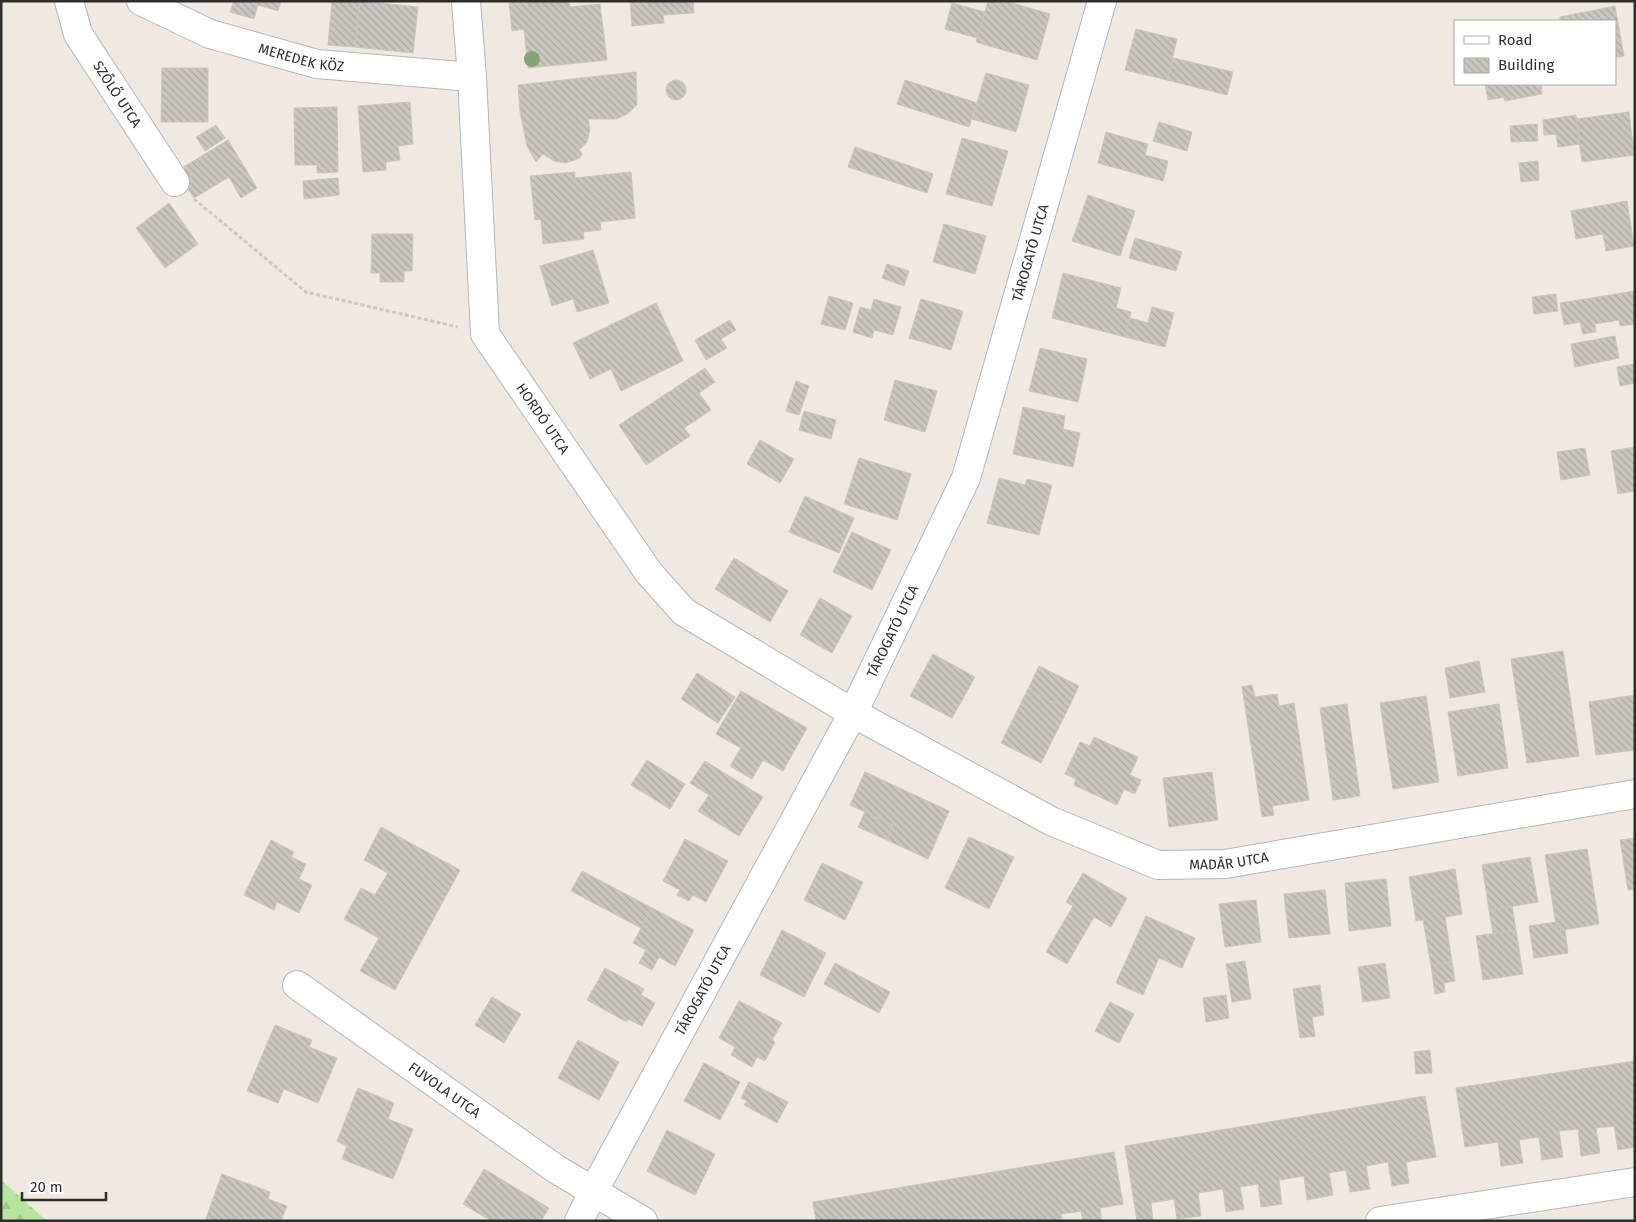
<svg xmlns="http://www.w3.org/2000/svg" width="1636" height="1222" viewBox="0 0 1636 1222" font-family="'Fira Sans',sans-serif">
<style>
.forest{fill:url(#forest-firs)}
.building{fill:url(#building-back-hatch);stroke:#cbc5ba}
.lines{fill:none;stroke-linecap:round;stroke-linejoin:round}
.minor-casing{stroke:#b4b7c1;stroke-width:30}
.path{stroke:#c9c9c9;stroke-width:3;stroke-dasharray:4 2.5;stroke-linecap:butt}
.minor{stroke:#fff;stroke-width:28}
.tree{fill:#84a574}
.labels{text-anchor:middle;stroke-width:4.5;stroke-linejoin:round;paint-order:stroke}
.street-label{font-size:14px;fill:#2e2e2e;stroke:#fff}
</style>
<defs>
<pattern id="forest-firs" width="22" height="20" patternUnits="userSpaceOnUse" patternTransform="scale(1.25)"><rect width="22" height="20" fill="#b6e59e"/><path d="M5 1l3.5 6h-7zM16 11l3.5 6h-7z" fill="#9dc588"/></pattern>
<pattern id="building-back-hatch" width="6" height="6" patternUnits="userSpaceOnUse" patternTransform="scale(1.25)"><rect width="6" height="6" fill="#cbc7bf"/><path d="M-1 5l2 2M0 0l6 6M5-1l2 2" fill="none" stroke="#afaba4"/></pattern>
</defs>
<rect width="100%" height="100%" fill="#efe9e1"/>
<path class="forest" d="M 1,1180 L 47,1221 L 1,1221 Z"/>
<path class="building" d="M 234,1 L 281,1 L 278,11 L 258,5 L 254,19 L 230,12 Z
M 332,1 L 360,1 L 355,47 L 328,45 Z
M 360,1 L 418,7 L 413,53 L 355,47 Z
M 509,1 L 569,1 L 570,7 L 600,4 L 607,60 L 528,68 L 524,29 L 512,31 Z
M 630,1 L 693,1 L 694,13 L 663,15 L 664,23 L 632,26 Z
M 988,1 L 1005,1 L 1050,14 L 1037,60 L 976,42 Z
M 952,3 L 985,12 L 977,38 L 945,29 Z
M 1615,6 L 1624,56 L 1615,57 L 1615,21 L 1560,21 L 1560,17 Z
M 1136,29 L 1177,39 L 1167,80 L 1125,70 Z
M 1173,58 L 1233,72 L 1227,95 L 1167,80 Z
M 162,68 L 208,68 L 208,122 L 161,122 Z
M 636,72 L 637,105 L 627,114 L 617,119 L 588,119 L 590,129 L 587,142 L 579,150 L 582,154 L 580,158 L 566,163 L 554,161 L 543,154 L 536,162 L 527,146 L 520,112 L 518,85 Z
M 986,73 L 1029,85 L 1016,132 L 972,119 Z
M666 90a10 10 0 1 1 20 0a10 10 0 1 1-20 0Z
M 905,80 L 977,103 L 969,127 L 897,104 Z
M 1485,84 L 1541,84 L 1542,94 L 1505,101 L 1504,97 L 1488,100 Z
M 410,102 L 413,144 L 398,146 L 400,160 L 386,162 L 386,170 L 363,172 L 358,106 Z
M 337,107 L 338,172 L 317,173 L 317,165 L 295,165 L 294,108 Z
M 1629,112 L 1634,155 L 1582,162 L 1576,119 Z
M 1576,115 L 1580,144 L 1558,147 L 1556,134 L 1544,135 L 1543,120 Z
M 1159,122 L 1192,132 L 1187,151 L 1153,141 Z
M 1537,124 L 1538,141 L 1511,142 L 1510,126 Z
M 216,125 L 225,138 L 205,151 L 196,137 Z
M 1106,132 L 1148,144 L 1145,155 L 1168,161 L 1163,181 L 1098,163 Z
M 962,138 L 1008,151 L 992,206 L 946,194 Z
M 228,140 L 257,188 L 241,198 L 229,177 L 194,198 L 177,171 Z
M 855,147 L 933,174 L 927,193 L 848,167 Z
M 1538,161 L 1539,180 L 1521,182 L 1519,163 Z
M 575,172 L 575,178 L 631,172 L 635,218 L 600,222 L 601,230 L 583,232 L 584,239 L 543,244 L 541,219 L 535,220 L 530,176 Z
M 338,178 L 339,195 L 304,199 L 303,181 Z
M 1088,195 L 1135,211 L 1120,256 L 1072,241 Z
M 1627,201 L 1634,246 L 1606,251 L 1603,234 L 1576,239 L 1571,211 Z
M 169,203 L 198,244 L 165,268 L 136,228 Z
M 944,224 L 986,236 L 975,274 L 933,262 Z
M 372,234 L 413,234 L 412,271 L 404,271 L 404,282 L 380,282 L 380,273 L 371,273 Z
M 1135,238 L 1182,252 L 1176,271 L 1129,258 Z
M 593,250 L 609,303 L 577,312 L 573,299 L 552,306 L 540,266 Z
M 887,264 L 909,271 L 904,286 L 882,278 Z
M 1063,273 L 1121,288 L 1116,308 L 1131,312 L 1125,337 L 1052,318 Z
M 1635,291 L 1635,324 L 1620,326 L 1619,320 L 1595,324 L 1596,332 L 1583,334 L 1580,322 L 1564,325 L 1560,303 Z
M 1556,294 L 1558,311 L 1534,314 L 1532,297 Z
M 829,296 L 853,303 L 845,330 L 821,324 Z
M 874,299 L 901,307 L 893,335 L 874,330 L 872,338 L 853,332 L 860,307 L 871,310 Z
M 921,299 L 963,311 L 951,350 L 909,338 Z
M 656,303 L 683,361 L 621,391 L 611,369 L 590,379 L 573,343 Z
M 1152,307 L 1174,313 L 1165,347 L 1125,337 L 1130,318 L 1148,323 Z
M 730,320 L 736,330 L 721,339 L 727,348 L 706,360 L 695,340 Z
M 1615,336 L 1619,358 L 1575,367 L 1571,344 Z
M 1040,348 L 1087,359 L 1078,402 L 1029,391 Z
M 1635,364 L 1635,383 L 1620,386 L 1617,367 Z
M 705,368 L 715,382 L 699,393 L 711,410 L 684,428 L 690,436 L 646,465 L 619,425 Z
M 895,380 L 937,391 L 925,432 L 884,420 Z
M 796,381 L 809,386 L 799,415 L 786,411 Z
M 1023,407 L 1065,416 L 1063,429 L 1080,433 L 1073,467 L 1013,454 Z
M 804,411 L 836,420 L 831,439 L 799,430 Z
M 760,440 L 794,459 L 780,483 L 747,464 Z
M 1635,447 L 1635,491 L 1618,494 L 1611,451 Z
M 1585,448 L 1590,475 L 1561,480 L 1557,452 Z
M 859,458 L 911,474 L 897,520 L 844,504 Z
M 999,478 L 1025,485 L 1027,479 L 1052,485 L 1039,535 L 987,523 Z
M 805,496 L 854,518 L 839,553 L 789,532 Z
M 852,532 L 891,550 L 872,590 L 833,572 Z
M 734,558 L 788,591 L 770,622 L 715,589 Z
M 820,598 L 852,616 L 832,653 L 800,635 Z
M 1563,651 L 1579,756 L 1527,763 L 1511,659 Z
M 933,654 L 975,677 L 952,718 L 910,696 Z
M 1479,661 L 1485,692 L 1450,698 L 1445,668 Z
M 1039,666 L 1079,686 L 1068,709 L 1028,689 Z
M 697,673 L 735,697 L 718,723 L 681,699 Z
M 1252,685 L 1255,697 L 1277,694 L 1279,706 L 1294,703 L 1309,800 L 1272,806 L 1274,815 L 1262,817 L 1242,687 Z
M 1028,689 L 1068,709 L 1041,763 L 1001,743 Z
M 741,691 L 807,728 L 783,771 L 763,760 L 752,779 L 730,766 L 741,748 L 716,734 Z
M 1635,695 L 1635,750 L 1596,755 L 1589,702 Z
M 1426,696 L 1439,782 L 1393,789 L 1380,703 Z
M 1347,704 L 1360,796 L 1333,800 L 1320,708 Z
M 1499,704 L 1508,768 L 1458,776 L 1448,712 Z
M 1094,737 L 1138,757 L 1130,775 L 1141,780 L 1135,794 L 1124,789 L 1117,805 L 1074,785 L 1076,779 L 1065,774 L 1080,742 L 1090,746 Z
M 647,760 L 685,784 L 670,809 L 631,785 Z
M 705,761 L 763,797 L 739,836 L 698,811 L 709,795 L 690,783 Z
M 865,772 L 949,811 L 928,859 L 887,840 L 893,825 L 850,805 Z
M 1212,772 L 1218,820 L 1169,827 L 1163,778 Z
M 865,812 L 893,825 L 887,840 L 858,827 Z
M 381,827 L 460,870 L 395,990 L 360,971 L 379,938 L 344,919 L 361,888 L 375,895 L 388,873 L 364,860 Z
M 969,837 L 1014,857 L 989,909 L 945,888 Z
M 1635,838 L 1635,889 L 1628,890 L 1620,840 Z
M 685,839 L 728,861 L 706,902 L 693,895 L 689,901 L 677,895 L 680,890 L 663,881 Z
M 271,840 L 294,852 L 291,857 L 306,864 L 299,879 L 312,885 L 299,913 L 277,902 L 274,910 L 244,895 Z
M 1587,849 L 1599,924 L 1557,931 L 1545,855 Z
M 1530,857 L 1538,902 L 1489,910 L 1482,865 Z
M 822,863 L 863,882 L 845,920 L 804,900 Z
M 1455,869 L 1462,914 L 1445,917 L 1452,962 L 1431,965 L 1423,920 L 1416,921 L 1409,877 Z
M 582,871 L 652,908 L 641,928 L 571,891 Z
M 1083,873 L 1127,898 L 1111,927 L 1094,917 L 1067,964 L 1046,952 L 1073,906 L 1066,902 Z
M 1386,879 L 1391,926 L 1349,931 L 1345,883 Z
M 1325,890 L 1330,934 L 1289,938 L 1284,894 Z
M 1256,900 L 1261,942 L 1225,947 L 1219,904 Z
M 1512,906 L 1516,930 L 1493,934 L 1489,910 Z
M 652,908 L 694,930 L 675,966 L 659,957 L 652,970 L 639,963 L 646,950 L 633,943 Z
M 1146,916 L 1195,938 L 1182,968 L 1159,958 L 1143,995 L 1116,983 Z
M 1556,922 L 1557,931 L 1565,930 L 1568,953 L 1534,958 L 1529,926 Z
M 782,930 L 826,953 L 804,997 L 760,975 Z
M 1516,930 L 1523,974 L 1483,980 L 1476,936 Z
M 1245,961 L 1251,999 L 1232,1002 L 1226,964 Z
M 1452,962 L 1455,981 L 1444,983 L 1445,992 L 1435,994 L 1431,965 Z
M 835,963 L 890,992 L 879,1013 L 824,984 Z
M 1385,963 L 1390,998 L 1363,1002 L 1358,967 Z
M 605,968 L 644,989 L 641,995 L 655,1003 L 642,1026 L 628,1019 L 627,1022 L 587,1000 Z
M 1320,985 L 1324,1015 L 1312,1017 L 1315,1036 L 1300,1038 L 1293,989 Z
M 1226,995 L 1229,1018 L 1206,1022 L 1203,998 Z
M 492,997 L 521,1014 L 504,1043 L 475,1025 Z
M 739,1001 L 782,1023 L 772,1040 L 775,1042 L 765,1061 L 757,1057 L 752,1067 L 731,1055 L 735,1047 L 719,1038 Z
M 1110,1002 L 1134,1014 L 1119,1043 L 1095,1031 Z
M 275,1025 L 312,1040 L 309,1047 L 337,1058 L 318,1103 L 284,1089 L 278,1103 L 247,1091 Z
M 578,1040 L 619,1062 L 599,1100 L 558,1078 Z
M 1430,1050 L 1432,1073 L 1416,1074 L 1414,1052 Z
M 1635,1061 L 1635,1147 L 1618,1150 L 1614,1126 L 1596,1128 L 1600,1153 L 1581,1156 L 1578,1129 L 1559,1131 L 1563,1157 L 1542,1160 L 1539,1137 L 1519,1140 L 1523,1163 L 1501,1166 L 1498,1142 L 1465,1147 L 1456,1088 Z
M 704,1063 L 740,1082 L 720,1120 L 684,1101 Z
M 749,1082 L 788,1102 L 777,1123 L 744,1105 L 747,1101 L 741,1098 Z
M 358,1088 L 394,1103 L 388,1119 L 413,1129 L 393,1179 L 342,1159 L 347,1146 L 337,1141 Z
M 1425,1096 L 1436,1157 L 1406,1162 L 1409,1183 L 1392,1186 L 1388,1162 L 1366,1166 L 1370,1189 L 1350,1192 L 1346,1170 L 1329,1173 L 1333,1195 L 1307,1200 L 1304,1176 L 1279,1180 L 1282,1204 L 1261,1207 L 1258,1184 L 1240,1187 L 1244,1209 L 1226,1212 L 1223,1189 L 1198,1193 L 1201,1216 L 1177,1219 L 1174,1199 L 1151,1203 L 1153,1221 L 1137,1221 L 1125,1146 Z
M 667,1130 L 715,1154 L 695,1195 L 647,1171 Z
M 1114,1152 L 1123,1204 L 1100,1208 L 1102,1221 L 1083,1221 L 1081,1211 L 1061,1214 L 1062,1221 L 1038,1221 L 1037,1219 L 1028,1221 L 816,1221 L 813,1202 Z
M 484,1169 L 549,1208 L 541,1221 L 491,1221 L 463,1204 Z
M 222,1174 L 270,1192 L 268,1199 L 287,1206 L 281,1221 L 205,1221 Z"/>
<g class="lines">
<g class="minor-casing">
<g id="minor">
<path id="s1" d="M 69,1 L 78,34 L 175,182"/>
<path id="s2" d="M 141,1 L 210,34 L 317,64 L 472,77"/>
<path id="s3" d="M 466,1 L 472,77 L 485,334 L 649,573 L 684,612 L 853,713 L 1051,821 L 1158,865 L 1225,864 L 1635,794"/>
<path id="s4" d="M 297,985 L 556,1169 L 643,1221"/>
<path id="s5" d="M 579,1221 L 593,1192 L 853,713 L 966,478 L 1102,1"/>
<path d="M 1380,1221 L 1635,1182"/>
</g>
</g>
<path class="path" d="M 194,199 L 306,292 L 458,327"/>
<use href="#minor" class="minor"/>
</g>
<circle class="tree" cx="532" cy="59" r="8"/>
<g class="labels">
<g class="street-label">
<text dy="5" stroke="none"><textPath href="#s2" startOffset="171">MEREDEK KÖZ</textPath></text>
<text dy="5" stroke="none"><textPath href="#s1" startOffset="106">SZŐLŐ UTCA</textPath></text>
<text dy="5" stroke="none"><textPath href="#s5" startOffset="1072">TÁROGATÓ UTCA</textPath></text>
<text dy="5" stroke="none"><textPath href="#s3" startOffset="436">HORDÓ UTCA</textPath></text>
<text dy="5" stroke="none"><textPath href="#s5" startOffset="668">TÁROGATÓ UTCA</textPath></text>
<text dy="5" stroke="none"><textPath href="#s3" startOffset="1285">MADÁR UTCA</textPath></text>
<text dy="5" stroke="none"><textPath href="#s5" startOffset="262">TÁROGATÓ UTCA</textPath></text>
<text dy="5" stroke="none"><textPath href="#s4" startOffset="181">FUVOLA UTCA</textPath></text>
</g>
</g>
<rect width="1636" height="1222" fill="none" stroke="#2e2e2e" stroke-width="5"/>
<rect x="1454" y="20" width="162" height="65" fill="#ffffff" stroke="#ababab"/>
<rect x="1464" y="36" width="25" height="8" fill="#ffffff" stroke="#ababab"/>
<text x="1498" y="45" font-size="15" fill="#2e2e2e">Road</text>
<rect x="1464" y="58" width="25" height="15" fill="url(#building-back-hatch)" stroke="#ababab"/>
<text x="1498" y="70" font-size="15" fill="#2e2e2e">Building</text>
<path d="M22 1192v8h84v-8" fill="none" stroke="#2e2e2e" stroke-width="2.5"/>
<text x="30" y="1192" font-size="15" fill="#2e2e2e" stroke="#ffffff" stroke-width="4" paint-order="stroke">20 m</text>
</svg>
